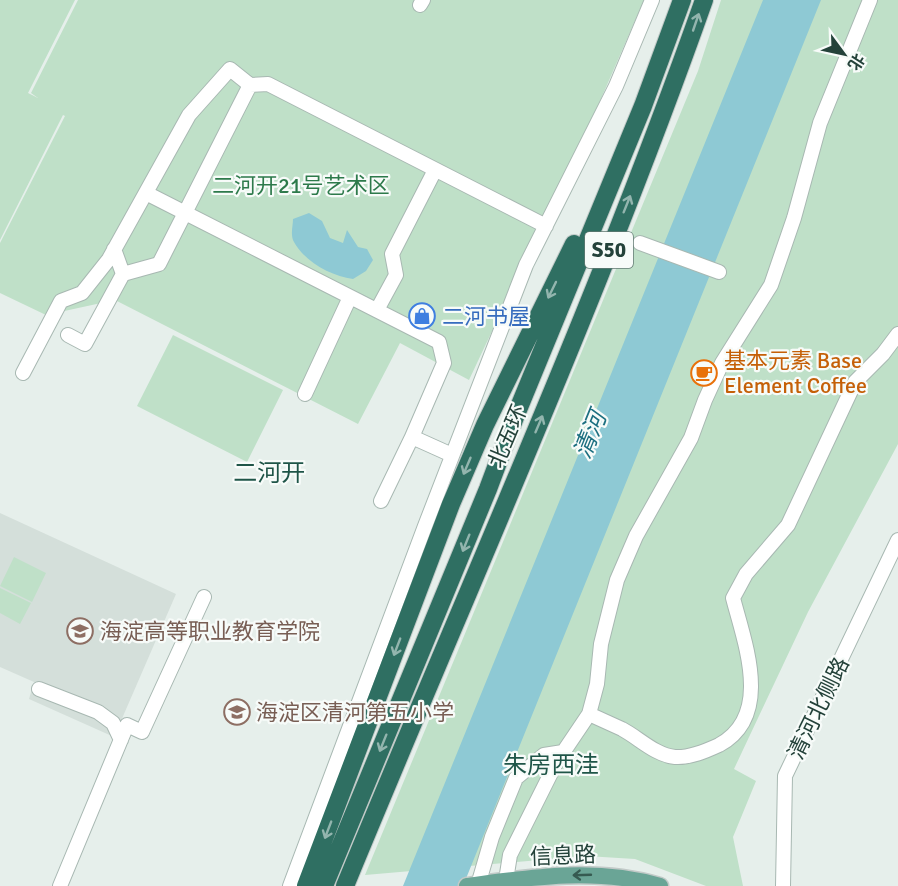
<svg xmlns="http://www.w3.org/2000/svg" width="898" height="886" viewBox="0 0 898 886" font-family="Signika,'Noto Sans SC',sans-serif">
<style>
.built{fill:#d4dfda}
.green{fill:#bfe0c8}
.water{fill:#8ec9d4}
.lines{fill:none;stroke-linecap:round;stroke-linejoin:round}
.minor-casing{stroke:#a8b8b2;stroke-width:16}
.major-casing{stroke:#c2cac8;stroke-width:19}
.highway-casing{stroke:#c2cac8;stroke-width:20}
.minor{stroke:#fff;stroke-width:14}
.major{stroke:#6aa596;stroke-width:16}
.highway{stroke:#2f6f62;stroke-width:18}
.oneway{stroke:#93b5ae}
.oneway2{stroke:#365b51}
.labels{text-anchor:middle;stroke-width:4.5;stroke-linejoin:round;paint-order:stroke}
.shield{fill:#f7fbf9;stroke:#637a73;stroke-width:1.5}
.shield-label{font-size:21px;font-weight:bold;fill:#24423a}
.park-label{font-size:22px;fill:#2d7a4b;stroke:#f7fbf9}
.shop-label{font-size:22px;fill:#366cbe;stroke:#f7fbf9;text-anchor:start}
.food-label{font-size:22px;fill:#c56008;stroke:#f7fbf9;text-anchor:start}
.street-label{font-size:22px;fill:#24423a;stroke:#f7fbf9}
.education-label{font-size:22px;fill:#785e54;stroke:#f7fbf9;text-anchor:start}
.water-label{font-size:24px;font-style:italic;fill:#1c6f80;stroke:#f7fbf9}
.neighbourhood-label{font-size:24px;fill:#1f5548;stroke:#f7fbf9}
</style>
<rect width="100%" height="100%" fill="#e6efeb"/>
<path class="built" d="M 0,513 L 176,594 L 114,737 L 29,699 L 34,682 L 0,667 Z"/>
<path class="green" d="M 0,0 L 75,0 L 28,93 L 38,98 L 31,93 L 78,0 L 644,0 L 593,117 L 469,380 L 400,343 L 358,424 L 115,300 L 46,315 L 0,293 L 0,243 L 65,116 L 63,115 L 0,240 Z
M 721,0 L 898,0 L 898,444 L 808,612 L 734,769 L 756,781 L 733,837 L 743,886 L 706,886 L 635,859 L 586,856 L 365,875 L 698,71 Z
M 173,335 L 283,390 L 247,462 L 137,406 Z
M 14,557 L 46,573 L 32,602 L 0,586 Z
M 0,588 L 31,603 L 20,624 L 0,613 Z"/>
<path class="water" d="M 763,0 L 821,0 L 463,886 L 403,886 Z
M 309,213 L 322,221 L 330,238 L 343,243 L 347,230 L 358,247 L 367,249 L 373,260 L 366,271 L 353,279 C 331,276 305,262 294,242 C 290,235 293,226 293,219 Z"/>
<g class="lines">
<g class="minor-casing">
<path id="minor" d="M 420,5 L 423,0
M 146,193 L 439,342 L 444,363 L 412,437 L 452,455
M 640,243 L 719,272
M 123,274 L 159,264 L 250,85
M 377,310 L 396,275 L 392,254 L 435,170
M 68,335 L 85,344 L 123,274 L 114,249
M 23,373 L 61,301 L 82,293 L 109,259 L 189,115 L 230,69 L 250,85 L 268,84 L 546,226
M 305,394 L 350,297
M 381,501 L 412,437
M 39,689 L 98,712 L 113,723 L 121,740
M 589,714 C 600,719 611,724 622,729 C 639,738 655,755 675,757 C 690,758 706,751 719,745 C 773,716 745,644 733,598 L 746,574 L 788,525 L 855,382 L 883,354 L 898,334
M 506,880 L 510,855 L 556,763 L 589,714 L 597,684 L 601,644 L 617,580 L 636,536 L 691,438 L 705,400 L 722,363 L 771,285 L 794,218 L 820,123 L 870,0
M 478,885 L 492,837 L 516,778 L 544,755 L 563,752
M 60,886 L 127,725 L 142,732 L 204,597
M 290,886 L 425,526 L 526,265 L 616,86 L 652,0
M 783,886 L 785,776 L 898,540"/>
</g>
<g class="major-casing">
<path id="major" d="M 467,886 C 531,877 597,867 660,886"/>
</g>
<g class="highway-casing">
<path id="highway" d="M 306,886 L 451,504 L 485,425 L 574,244
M 324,886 L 488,489 L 515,417 L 643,106 L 682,0
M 345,886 C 466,592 598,300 704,0"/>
</g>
<use href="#minor" class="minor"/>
<use href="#major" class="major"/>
<use href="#highway" class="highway"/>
</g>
<defs><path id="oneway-shaft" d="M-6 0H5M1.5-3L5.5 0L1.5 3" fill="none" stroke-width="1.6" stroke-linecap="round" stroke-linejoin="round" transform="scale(1.5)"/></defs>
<g class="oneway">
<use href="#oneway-shaft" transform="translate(696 22) rotate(-71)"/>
<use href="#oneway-shaft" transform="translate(627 204) rotate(-68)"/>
<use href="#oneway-shaft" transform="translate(552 290) rotate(116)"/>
<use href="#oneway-shaft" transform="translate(539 424) rotate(-67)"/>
<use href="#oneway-shaft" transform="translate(467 466) rotate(113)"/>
<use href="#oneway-shaft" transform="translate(466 543) rotate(112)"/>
<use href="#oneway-shaft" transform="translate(397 647) rotate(111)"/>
<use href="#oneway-shaft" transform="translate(383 743) rotate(112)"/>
<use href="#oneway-shaft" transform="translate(328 830) rotate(111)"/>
</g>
<use class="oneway2" href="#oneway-shaft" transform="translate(582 875) rotate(178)"/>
<defs>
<g id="shop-ring" transform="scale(1.35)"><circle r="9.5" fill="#f7fbf9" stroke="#3f7fe0" stroke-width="1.5"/><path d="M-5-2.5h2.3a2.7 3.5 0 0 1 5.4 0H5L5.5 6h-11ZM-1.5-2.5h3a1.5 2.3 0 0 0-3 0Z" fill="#3f7fe0"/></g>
<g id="cafe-ring" transform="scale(1.35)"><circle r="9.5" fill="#f7fbf9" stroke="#e8710a" stroke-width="1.5"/><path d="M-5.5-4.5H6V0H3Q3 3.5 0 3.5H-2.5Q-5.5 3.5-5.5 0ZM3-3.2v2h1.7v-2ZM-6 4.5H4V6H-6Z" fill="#e8710a"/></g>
<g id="university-ring" transform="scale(1.35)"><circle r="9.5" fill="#f7fbf9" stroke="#8d6e63" stroke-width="1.5"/><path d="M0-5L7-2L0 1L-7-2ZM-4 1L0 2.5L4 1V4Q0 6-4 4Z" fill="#8d6e63"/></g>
<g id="school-ring" transform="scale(1.35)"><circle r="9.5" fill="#f7fbf9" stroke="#8d6e63" stroke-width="1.5"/><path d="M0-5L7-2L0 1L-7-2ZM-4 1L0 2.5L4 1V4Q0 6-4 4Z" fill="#8d6e63"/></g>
</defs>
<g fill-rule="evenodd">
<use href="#shop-ring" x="422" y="316"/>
<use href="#cafe-ring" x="704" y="373"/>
<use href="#university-ring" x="80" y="631"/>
<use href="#school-ring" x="237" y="712"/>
</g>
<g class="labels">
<rect class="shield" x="585" y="232" width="48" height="36" rx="4.5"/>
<g class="shield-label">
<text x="609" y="257">S50</text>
</g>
<g class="park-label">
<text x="301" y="193">二河开21号艺术区</text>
</g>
<g class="shop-label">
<text x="442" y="324">二河书屋</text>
</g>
<g class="food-label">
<text x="724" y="368">基本元素 Base<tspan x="724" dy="25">Element Coffee</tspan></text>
</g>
<g class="street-label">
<text transform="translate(507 436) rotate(-67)" y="8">北五环</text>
<text transform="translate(818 708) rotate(-64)" y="8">清河北侧路</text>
<text transform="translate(563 855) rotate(-2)" y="8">信息路</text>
</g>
<g class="education-label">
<text x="100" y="639">海淀高等职业教育学院</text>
<text x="256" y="720">海淀区清河第五小学</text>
</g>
<g class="water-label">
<text transform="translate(590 435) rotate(-68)" y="8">清河</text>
</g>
<g class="neighbourhood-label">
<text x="269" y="481">二河开</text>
<text x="551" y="773">朱房西洼</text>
</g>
</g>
<g transform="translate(844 54) rotate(123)" stroke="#f7fbf9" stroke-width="4.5" paint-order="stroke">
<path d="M0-4.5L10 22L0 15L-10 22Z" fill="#24423a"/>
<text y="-9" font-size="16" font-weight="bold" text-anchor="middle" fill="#24423a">北</text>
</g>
</svg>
